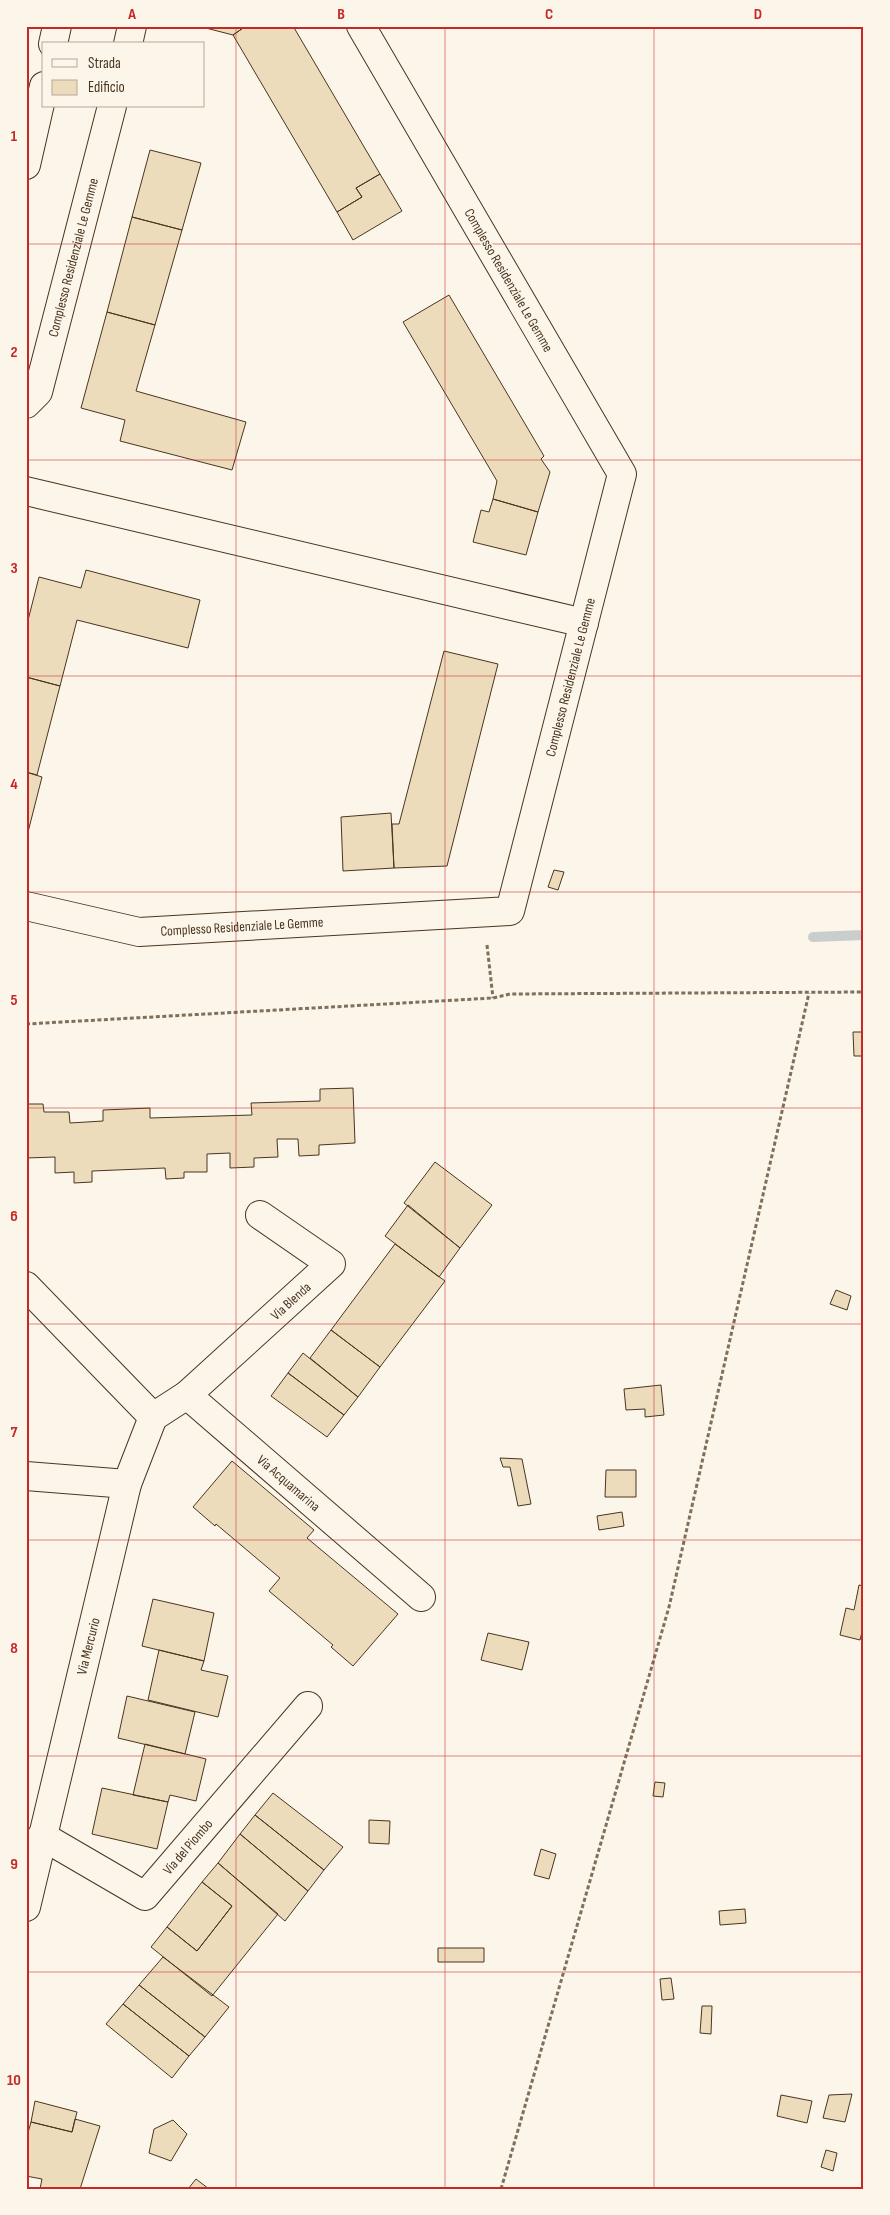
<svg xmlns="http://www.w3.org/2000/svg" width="890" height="2215" viewBox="0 0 890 2215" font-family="'Sofia Sans Condensed',sans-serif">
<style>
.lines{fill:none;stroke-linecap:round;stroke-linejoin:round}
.stream{stroke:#c9cecd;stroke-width:10}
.building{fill:#ecdcbc;stroke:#4a3520}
.street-casing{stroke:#4a3520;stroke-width:30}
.path{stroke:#7f6f5c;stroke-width:3;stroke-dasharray:4 2.5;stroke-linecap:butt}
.street{stroke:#fbf6e9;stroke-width:28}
.grid{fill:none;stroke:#c62828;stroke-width:1;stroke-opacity:0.55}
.labels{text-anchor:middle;stroke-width:4;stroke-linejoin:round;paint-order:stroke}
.street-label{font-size:14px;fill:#4a3520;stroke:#fbf6e9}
.neatline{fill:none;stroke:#c62828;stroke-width:2}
.grid-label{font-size:16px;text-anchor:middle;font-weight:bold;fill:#c62828}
</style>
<rect width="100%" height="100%" fill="#fbf6e9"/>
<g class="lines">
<path class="stream" d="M 813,937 L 864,935"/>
</g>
<path class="building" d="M 198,26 L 246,26 L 233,35 Z
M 246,26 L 293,26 L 380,174 L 356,188 L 362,197 L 337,212 L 233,35 Z
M 150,150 L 201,163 L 182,230 L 132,217 Z
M 380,174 L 402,211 L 353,240 L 337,212 L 362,197 L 356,188 Z
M 132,217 L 182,230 L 155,325 L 107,312 Z
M 449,295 L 544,456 L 541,459 L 550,472 L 538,512 L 493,499 L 497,481 L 403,322 Z
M 107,312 L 155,325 L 136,391 L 246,422 L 232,470 L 120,441 L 125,420 L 81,408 Z
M 493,499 L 538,512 L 526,555 L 473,542 L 481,510 L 489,512 Z
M 86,570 L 200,600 L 188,648 L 77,620 L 60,686 L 26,677 L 26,628 L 39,577 L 81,588 Z
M 444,651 L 498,664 L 447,866 L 394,868 L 392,824 L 399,824 Z
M 26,677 L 60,686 L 37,775 L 26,772 Z
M 26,772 L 42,777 L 26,840 Z
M 391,813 L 394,868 L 343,871 L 341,817 Z
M 554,870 L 564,872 L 558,890 L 548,887 Z
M 853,1032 L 864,1032 L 864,1056 L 854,1056 Z
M 353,1088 L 355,1143 L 319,1145 L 319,1155 L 299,1156 L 298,1139 L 277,1139 L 278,1157 L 254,1158 L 254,1167 L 230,1168 L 230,1153 L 207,1154 L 207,1172 L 184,1172 L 184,1178 L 166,1179 L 165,1168 L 92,1171 L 92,1182 L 74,1183 L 74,1172 L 55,1173 L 55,1157 L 26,1158 L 26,1104 L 43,1104 L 44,1112 L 69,1112 L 70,1123 L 103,1121 L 103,1110 L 150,1108 L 150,1118 L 252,1115 L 251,1103 L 320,1101 L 320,1089 Z
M 435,1162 L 492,1205 L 460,1248 L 404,1203 Z
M 408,1205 L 460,1248 L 439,1277 L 385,1236 Z
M 395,1244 L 445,1281 L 380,1367 L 331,1330 Z
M 836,1290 L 851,1296 L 847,1310 L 830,1304 Z
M 331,1330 L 380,1367 L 358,1397 L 310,1358 Z
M 303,1353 L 358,1397 L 344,1415 L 288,1373 Z
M 288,1373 L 344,1415 L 327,1437 L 271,1396 Z
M 661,1385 L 664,1415 L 645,1417 L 645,1409 L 626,1410 L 624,1389 Z
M 500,1458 L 522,1459 L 531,1504 L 518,1506 L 510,1467 L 503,1467 Z
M 232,1461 L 314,1530 L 307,1538 L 398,1614 L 353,1666 L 331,1647 L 333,1645 L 269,1591 L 280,1578 L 216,1524 L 215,1526 L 193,1507 Z
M 606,1470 L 636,1470 L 636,1497 L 605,1497 Z
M 622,1512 L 624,1526 L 599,1530 L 597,1516 Z
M 859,1585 L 864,1586 L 864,1624 L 860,1640 L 840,1635 L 846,1608 L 854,1610 Z
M 153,1599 L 214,1613 L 204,1661 L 142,1646 Z
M 488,1633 L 529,1642 L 522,1670 L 481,1660 Z
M 159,1650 L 204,1661 L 201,1670 L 228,1676 L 218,1717 L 148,1700 Z
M 127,1696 L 195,1712 L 185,1754 L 118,1738 Z
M 145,1744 L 206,1759 L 196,1801 L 170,1795 L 168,1802 L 133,1795 Z
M 655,1782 L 665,1783 L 663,1797 L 653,1796 Z
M 102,1788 L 168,1802 L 157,1849 L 92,1834 Z
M 273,1793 L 343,1847 L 324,1870 L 255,1815 Z
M 255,1815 L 324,1870 L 308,1891 L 240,1834 Z
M 369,1820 L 390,1821 L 389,1844 L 369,1843 Z
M 240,1834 L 308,1891 L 285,1921 L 218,1863 Z
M 541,1849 L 556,1854 L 549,1879 L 534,1875 Z
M 218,1863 L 278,1914 L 212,1996 L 151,1947 L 167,1927 L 197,1951 L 232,1906 L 202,1882 Z
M 202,1882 L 232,1906 L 197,1951 L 167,1927 Z
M 745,1909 L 746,1923 L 720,1925 L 719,1911 Z
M 438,1948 L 484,1948 L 484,1962 L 438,1962 Z
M 163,1957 L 229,2007 L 205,2037 L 139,1985 Z
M 671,1978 L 674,1999 L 662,2000 L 660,1979 Z
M 139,1985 L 205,2037 L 189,2056 L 123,2004 Z
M 123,2004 L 189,2056 L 172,2078 L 106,2024 Z
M 702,2006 L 712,2006 L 711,2034 L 700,2033 Z
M 852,2094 L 845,2122 L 823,2118 L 829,2095 Z
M 781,2095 L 812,2101 L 807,2123 L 777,2116 Z
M 35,2101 L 77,2112 L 72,2132 L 31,2122 Z
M 75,2119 L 100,2126 L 80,2189 L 40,2189 L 42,2179 L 26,2176 L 26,2140 L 31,2122 L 72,2132 Z
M 173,2120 L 187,2134 L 171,2161 L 149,2153 L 154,2129 Z
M 826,2150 L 837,2153 L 833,2171 L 821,2167 Z
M 196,2179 L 209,2189 L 188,2189 Z"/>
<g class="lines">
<g class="street-casing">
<g id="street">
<path d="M 53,44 L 57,26"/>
<path d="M 128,44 L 132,26"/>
<path d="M 26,165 L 44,86"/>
<path id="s1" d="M 26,404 L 38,392 L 112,106"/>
<path d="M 26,491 L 584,623"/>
<path id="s2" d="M 26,906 L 139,932 L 510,911 L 622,474 L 361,26"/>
<path d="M 26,1286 L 153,1417 L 127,1484"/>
<path id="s3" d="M 187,1395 L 331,1264 L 260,1215"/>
<path id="s4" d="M 153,1417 L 187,1395 L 421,1597"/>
<path d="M 26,1476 L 127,1484 L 26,1907"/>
<path id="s5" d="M 32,1848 L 42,1836 L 145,1896 L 308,1706"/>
</g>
</g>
<path class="path" d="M 487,945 L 493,998
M 26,1024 L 493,998 L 510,994 L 864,992
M 501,2189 L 669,1607 L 809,993"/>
<use href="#street" class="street"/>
</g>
<path class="grid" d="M 236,26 L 236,2189M 445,26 L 445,2189M 654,26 L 654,2189M 26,244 L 864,244M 26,460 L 864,460M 26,676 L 864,676M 26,892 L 864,892M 26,1108 L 864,1108M 26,1324 L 864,1324M 26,1540 L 864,1540M 26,1756 L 864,1756M 26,1972 L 864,1972"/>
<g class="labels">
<g class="street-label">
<text dy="5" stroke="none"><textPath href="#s1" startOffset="156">Complesso Residenziale Le Gemme</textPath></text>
<text transform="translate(509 280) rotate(60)" y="5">Complesso Residenziale Le Gemme</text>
<text dy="5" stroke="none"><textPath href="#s2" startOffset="729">Complesso Residenziale Le Gemme</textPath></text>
<text dy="5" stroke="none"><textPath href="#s2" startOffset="219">Complesso Residenziale Le Gemme</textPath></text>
<text dy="5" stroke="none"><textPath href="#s3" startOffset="140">Via Blenda</textPath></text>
<text dy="5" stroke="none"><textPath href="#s4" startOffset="175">Via Acquamarina</textPath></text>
<text transform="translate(88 1646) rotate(-76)" y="5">Via Mercurio</text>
<text dy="5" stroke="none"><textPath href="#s5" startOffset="200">Via del Piombo</textPath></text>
</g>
</g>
<rect width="890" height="2215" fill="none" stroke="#fbf6e9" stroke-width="55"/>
<rect x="42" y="42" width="162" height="65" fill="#fbf6e9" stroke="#b4a999"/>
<rect x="52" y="59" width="25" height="8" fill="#fbf6e9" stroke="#b4a999"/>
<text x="88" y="68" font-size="15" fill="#4a3520">Strada</text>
<rect x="52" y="80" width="25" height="15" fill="#ecdcbc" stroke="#b4a999"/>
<text x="88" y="92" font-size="15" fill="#4a3520">Edificio</text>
<rect x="28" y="28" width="834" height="2160" class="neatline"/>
<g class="grid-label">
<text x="132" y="19">A</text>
<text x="341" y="19">B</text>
<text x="549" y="19">C</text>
<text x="758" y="19">D</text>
<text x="14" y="141">1</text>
<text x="14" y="357">2</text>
<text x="14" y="573">3</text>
<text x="14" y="789">4</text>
<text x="14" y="1005">5</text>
<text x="14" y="1221">6</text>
<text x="14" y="1437">7</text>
<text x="14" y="1653">8</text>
<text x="14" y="1869">9</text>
<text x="14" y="2085">10</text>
</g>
</svg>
